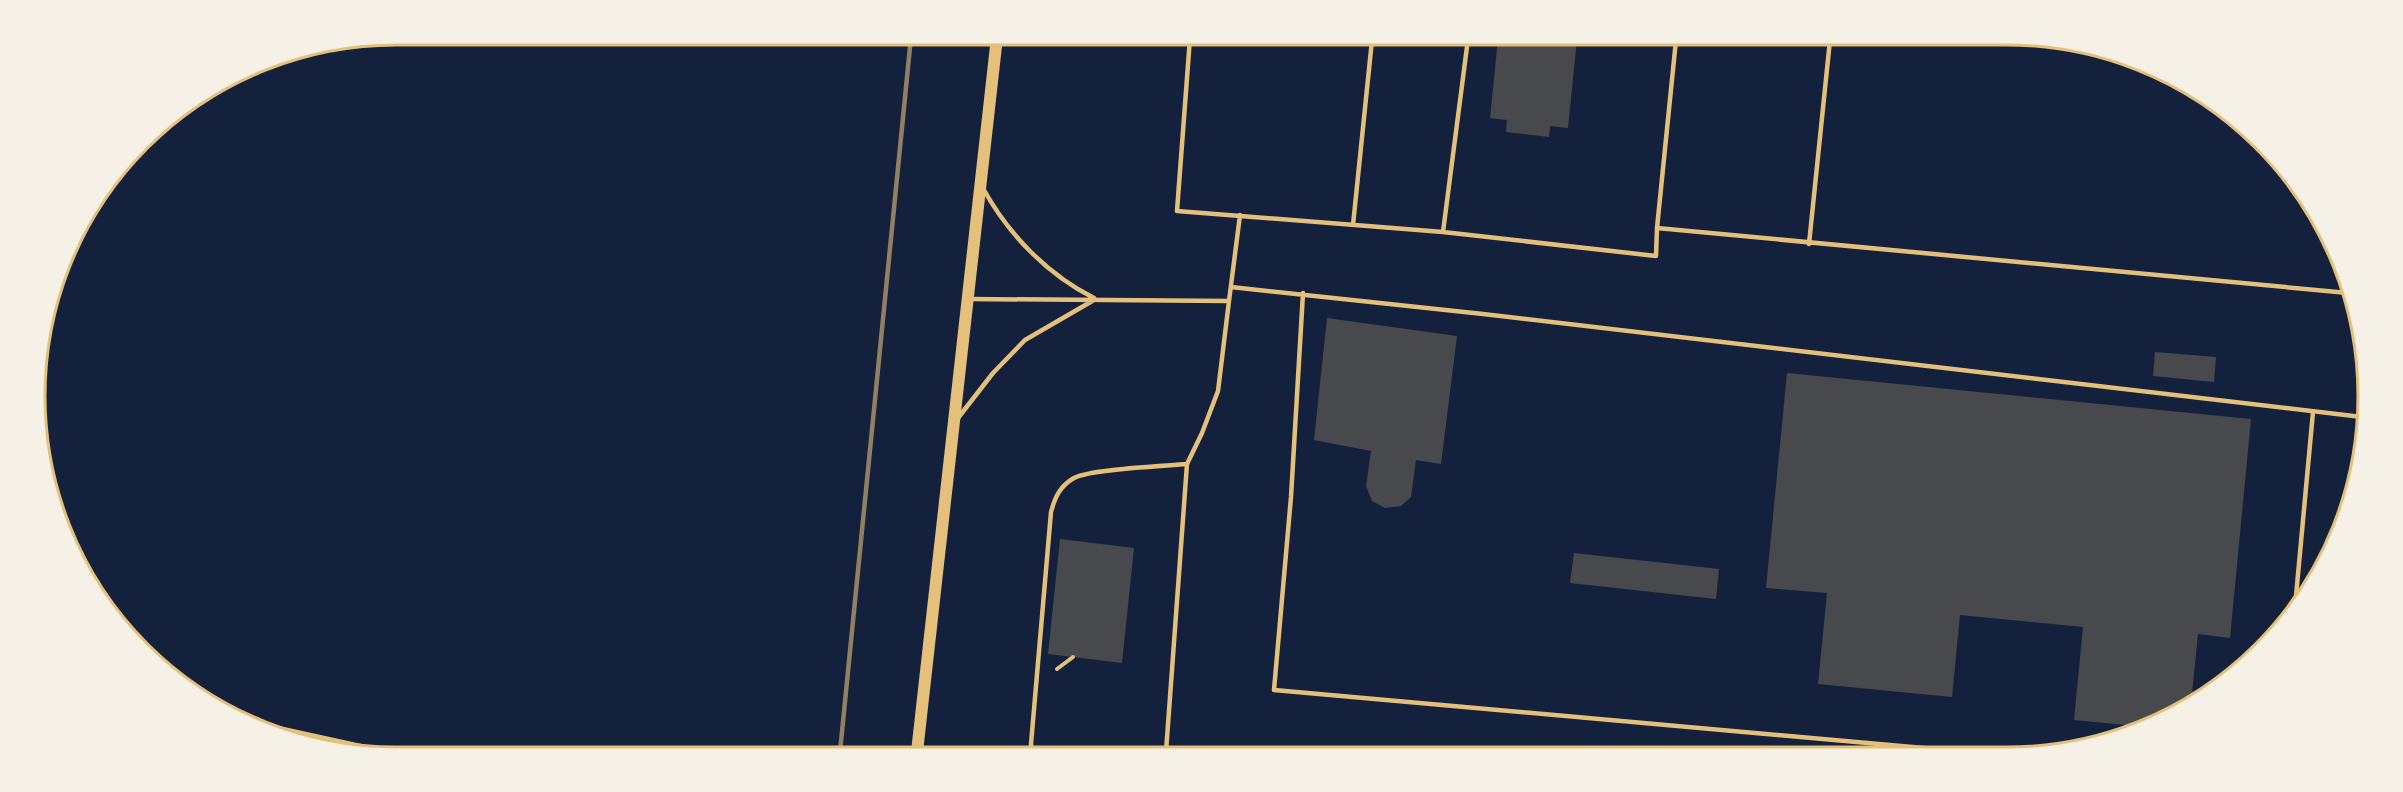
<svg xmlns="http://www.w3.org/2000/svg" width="2403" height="792" viewBox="0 0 2403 792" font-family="Barlow,sans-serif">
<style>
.building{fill:#48494c}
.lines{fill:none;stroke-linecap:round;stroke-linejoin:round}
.path{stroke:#e5c07b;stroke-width:4}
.service{stroke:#e5c07b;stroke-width:4.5}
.secondary{stroke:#e5c07b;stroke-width:12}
.rail{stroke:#918062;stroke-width:4.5}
.rim{fill:none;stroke:#e5c07b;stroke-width:3}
</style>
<rect width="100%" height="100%" fill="#14213d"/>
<path class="building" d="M 1386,39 L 1402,39 L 1402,42 L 1386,40 Z
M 1498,39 L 1577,39 L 1568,128 L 1550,126 L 1549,137 L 1506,132 L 1507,120 L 1490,118 Z
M 1327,318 L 1457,336 L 1441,464 L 1416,460 L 1411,497 L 1401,506 L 1385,508 L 1372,501 L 1366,486 L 1371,451 L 1314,440 Z
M 2155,352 L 2216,357 L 2214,382 L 2153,376 Z
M 1787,373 L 2251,419 L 2230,638 L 2198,634 L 2191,704 L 2167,720 L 2146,727 L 2074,720 L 2083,627 L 1960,615 L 1952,697 L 1818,684 L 1827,593 L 1766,588 Z
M 2351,465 L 2361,467 L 2347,505 L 2346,505 Z
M 1060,539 L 1134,548 L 1122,663 L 1048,654 Z
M 1574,553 L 1719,569 L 1716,599 L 1570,583 Z"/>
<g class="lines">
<path class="path" d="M 1057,669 L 1073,657"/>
<path class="service" d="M 1190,38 L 1177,211 L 1443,232 L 1656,256 L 1657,228 L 2348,293
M 984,190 C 1009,235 1048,275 1094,298
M 1353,225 L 1372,40
M 1657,228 L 1676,40
M 1443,232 L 1468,39
M 1809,244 L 1830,40
M 1231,287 L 1483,314 L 2362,417
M 1303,293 L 1291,497 L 1274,690 L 1991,754
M 969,299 L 1229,301 L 1218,391 L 1202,433 L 1187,464 L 1166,752
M 1229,301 L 1240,215
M 958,418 L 993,373 L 1025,340 L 1094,300
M 2295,607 L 2313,412
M 260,724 L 383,751
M 1032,752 L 1031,744 L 1051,512 C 1055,497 1060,486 1074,478 C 1089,469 1166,466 1187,464
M 1342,753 L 1370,753"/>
<path class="secondary" d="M 917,752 L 997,37"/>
<path class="rail" d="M 840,752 L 911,37"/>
</g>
<path d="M0 0H2403V792H0ZM396 45H2007A351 351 0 0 1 2358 396V396A351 351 0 0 1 2007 747H396A351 351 0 0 1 45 396V396A351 351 0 0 1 396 45Z" fill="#f6f1e7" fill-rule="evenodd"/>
<path class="rim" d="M396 45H2007A351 351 0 0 1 2358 396V396A351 351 0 0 1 2007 747H396A351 351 0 0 1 45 396V396A351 351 0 0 1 396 45Z"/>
</svg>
